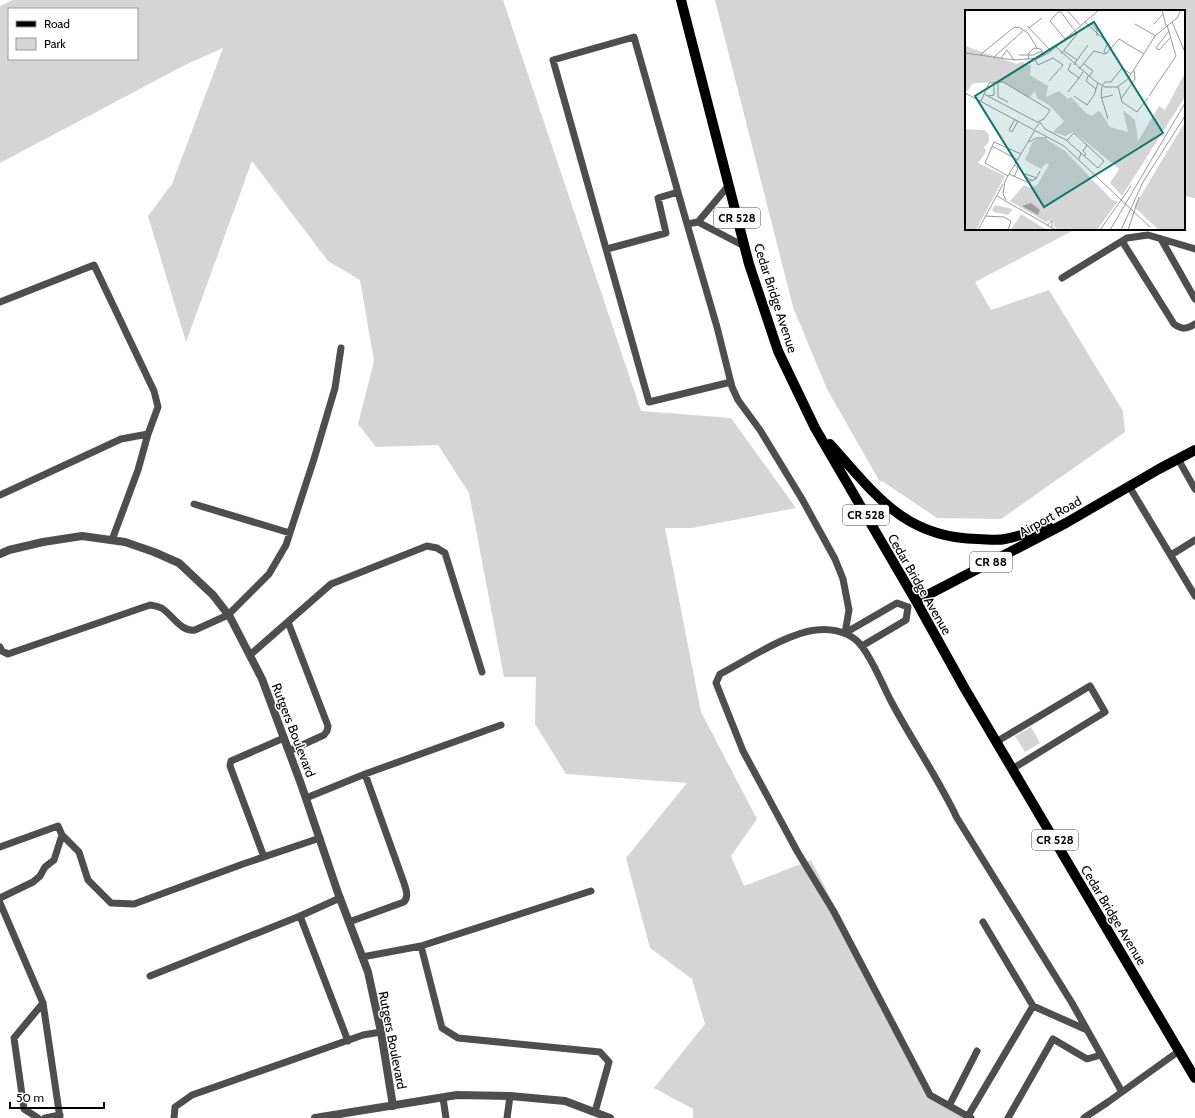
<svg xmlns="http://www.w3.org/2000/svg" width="1195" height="1118" viewBox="0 0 1195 1118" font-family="Cabin,sans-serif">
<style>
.green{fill:#d5d5d5;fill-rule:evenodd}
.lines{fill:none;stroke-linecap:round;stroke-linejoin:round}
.service{stroke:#4e4e4e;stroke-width:7}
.minor{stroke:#4e4e4e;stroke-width:8}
.primary{stroke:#000;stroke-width:10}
.labels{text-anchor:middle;stroke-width:3;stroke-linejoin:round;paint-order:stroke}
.shield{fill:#fff;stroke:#4c4c4c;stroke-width:1}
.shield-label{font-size:12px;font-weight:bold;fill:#000}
.street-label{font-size:13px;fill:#000;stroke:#fff}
.inset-road{fill:none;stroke:#999;stroke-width:1}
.view{fill:#0f766e;fill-opacity:0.15;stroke:#0f766e;stroke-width:2}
.inset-edge{fill:none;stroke:#000;stroke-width:2}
</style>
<rect width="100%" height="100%" fill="#fff"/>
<path class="green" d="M 13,0 L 503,0 L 641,411 L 731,418 L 796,508 L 692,528 L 665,528 L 701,712 L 757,819 L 731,856 L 744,886 L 811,860 L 930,1091 L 974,1118 L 693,1118 L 693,1109 L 654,1088 L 705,1024 L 692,979 L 650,948 L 626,858 L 687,783 L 566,774 L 535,724 L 536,677 L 504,677 L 469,493 L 438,445 L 376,447 L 358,424 L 374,361 L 360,280 L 328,261 L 252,161 L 186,342 L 148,216 L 172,184 L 223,48 L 185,65 L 0,163 L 0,6 ZM 9,9 L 137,9 L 137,59 L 9,59 Z
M 715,0 L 1195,0 L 1195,198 L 1184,196 L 1184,11 L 966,11 L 966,229 L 1076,229 L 975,282 L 991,310 L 1049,290 L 1123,411 L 1125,432 L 1001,519 L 937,518 L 882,481 L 880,482 L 827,389 L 793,307 Z
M 1031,727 L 1040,743 L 1025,752 L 1015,736 Z"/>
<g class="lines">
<path class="service" d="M 698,222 L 729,185
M 687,224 L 634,37 L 553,60 L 649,402 L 731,382
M 1161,239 L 1195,299
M 1122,241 L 1174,324 C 1182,330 1187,329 1195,324
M 744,246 L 698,222 L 687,224 L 717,327 L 732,387 L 738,400 L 760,430 L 802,499 L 835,559 L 843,579 L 849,610 L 845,633
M 607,249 L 666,233 L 658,198 L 678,192
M 1062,278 L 1127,238 L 1148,235 L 1195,249
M 0,302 L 94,265 L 154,391 L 158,407 L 148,434 L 138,470 L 112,540
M 1178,459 L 1195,489
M 1129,486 L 1195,596
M 0,495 L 121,439 L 148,434
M 194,504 L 290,533
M 1171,555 L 1195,540
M 288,622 L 328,726 L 327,731 L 324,735 L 289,751
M 845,633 L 897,603 L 908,607
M 862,646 L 906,620 L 908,607
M 0,647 L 2,651 L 8,654 L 150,605 C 154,606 159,606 163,609 C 173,616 181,632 195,630 L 228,615 L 269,574 L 286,545 L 314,459 L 335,388 L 341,348
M 250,655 L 331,584 L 427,546 L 437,548 L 445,553 L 482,672
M 996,742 L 1090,686 L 1105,712 L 1012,769
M 365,774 L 501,725
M 306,798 L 365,774 L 404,883 C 406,890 409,896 404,902 L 349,922
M 62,835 L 79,852 L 88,880 L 111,903 L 134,904 L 243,864 L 320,838
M 0,847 L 58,826 L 62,835 L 54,860 L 45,867 L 40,876 L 33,882 L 0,898
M 264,857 L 230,766 L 231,761 L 284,738
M 591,891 L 421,946 L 442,1028 L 458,1038 L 600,1052 L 609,1062 L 595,1112
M 340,898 L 300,916 L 348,1041
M 0,903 L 43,1003 L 60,1118
M 362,957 L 421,946
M 150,976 L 300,916
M 1033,1006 L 1087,1030
M 443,1098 L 446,1118
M 949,1106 L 977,1051
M 968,1116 L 1033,1006 L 983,922
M 38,1118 L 24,1109 L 14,1038 L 43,1003
M 45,1118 L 60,1115
M 174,1118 L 175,1107 L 192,1095 L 363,1035 L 381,1032
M 507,1118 L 510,1096
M 971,1118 L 930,1095 L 834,912 L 797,851 L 743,751 L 716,683 L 720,674 C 747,660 787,633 816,630 C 829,628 845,631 856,640 C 869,651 883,686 892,703 C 913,742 938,778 957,818 L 1072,1003 L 1122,1092
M 1008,1118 L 1053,1039 L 1087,1059 L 1101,1055
M 1084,1118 L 1108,1102 L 1179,1051"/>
<path class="minor" d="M 0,554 L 9,550 L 43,542 L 82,536 L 125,542 L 154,552 L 179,563 L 213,595 L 230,617 L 262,679 L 301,784 L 338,893 L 368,972 L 381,1032 L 393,1106
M 315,1118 L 457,1095 L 510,1096 L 565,1101 L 610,1118"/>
<path class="primary" d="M 681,0 L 749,264 L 778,351 L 815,428 L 916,601 L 965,689 L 1195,1078
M 830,444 C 875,494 904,538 978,539 C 986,539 996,541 1005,539 C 1020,536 1034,531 1049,527
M 916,601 L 1066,523 L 1159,469 L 1195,450"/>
</g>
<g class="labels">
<g class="shield">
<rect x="714" y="208" width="46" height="20" rx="3"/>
<rect x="843" y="505" width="46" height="20" rx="3"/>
<rect x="970" y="552" width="42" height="20" rx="3"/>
<rect x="1032" y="830" width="46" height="20" rx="3"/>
</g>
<g class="shield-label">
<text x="737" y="222">CR 528</text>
<text x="866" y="519">CR 528</text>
<text x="991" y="566">CR 88</text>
<text x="1055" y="844">CR 528</text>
</g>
<g class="street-label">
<text transform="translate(776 298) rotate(72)" y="5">Cedar Bridge Avenue</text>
<text transform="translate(1050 516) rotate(-29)" y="5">Airport Road</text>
<text transform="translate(920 584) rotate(60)" y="5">Cedar Bridge Avenue</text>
<text transform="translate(294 730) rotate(69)" y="5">Rutgers Boulevard</text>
<text transform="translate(1114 915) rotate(59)" y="5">Cedar Bridge Avenue</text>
<text transform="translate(393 1040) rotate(79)" y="5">Rutgers Boulevard</text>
</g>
</g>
<g transform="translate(965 10)">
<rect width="220" height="220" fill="#fff"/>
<path d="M 0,36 L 52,54 L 57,51 L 61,55 L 66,55 L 65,65 L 83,76 L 81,87 L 94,81 L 103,89 L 106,87 L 121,103 L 127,106 L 133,101 L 136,103 L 145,117 L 163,122 L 158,100 L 170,110 L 173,131 L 194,96 L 200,100 L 220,63 L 220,87 L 157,186 L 145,173 L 154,159 L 109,122 L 100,126 L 88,122 L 99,111 L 84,95 L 72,88 L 70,81 L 64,88 L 38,72 L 11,73 L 7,74 L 3,81 L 0,79 ZM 220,112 L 220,220 L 194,220 L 169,197 ZM 0,119 L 20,120 L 24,125 L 24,132 L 19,137 L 21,142 L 13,153 L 40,166 L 11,220 L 0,220 ZM 73,129 L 81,129 L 100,141 L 147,190 L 153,191 L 132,220 L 93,220 L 89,216 L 88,209 L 81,212 L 45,191 L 59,175 L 65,178 L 72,175 L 84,155 L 81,153 L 76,159 L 60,150 L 67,133 ZM 30,195 L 48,199 L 43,205 L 29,202 L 27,200 ZM 56,204 L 82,220 L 46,220 Z" fill="#d5d5d5"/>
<path d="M 66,193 L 75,200 L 73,205 L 57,196 Z" fill="#9c9c9c"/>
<path class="inset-road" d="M 102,0 L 116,16M 197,0 L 201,16M 120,12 L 143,33 L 139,41 L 141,44 L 154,29 L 179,44M 207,12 L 220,42M 170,14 L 191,26M 189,14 L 198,4M 62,16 L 86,41M 123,16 L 127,14 L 132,20 L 132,26M 64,18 L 77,8M 204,21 L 191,38 L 194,40 L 206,27M 91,37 L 130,71 L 140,77 L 152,77 L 163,69 L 190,26 L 212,8 L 216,0M 99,41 L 112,50 L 109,55M 0,43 L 49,50 L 74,48 L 85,42 L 134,0M 96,44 L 112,24 L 96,2 L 93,2 L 85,11 L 100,29M 15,45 L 48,18 L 54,17 L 63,23 L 72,38M 54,45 L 68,45 L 77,41M 29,47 L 58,21M 36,48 L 42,40 L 49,50M 70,49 L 73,55 L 88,48 L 98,55 L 84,71M 63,50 L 64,43 L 69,38 L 76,39 L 79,45M 112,50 L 123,35M 106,53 L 103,60 L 114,68 L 118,62M 119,54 L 128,61 L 124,67M 114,59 L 129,41 L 140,44M 123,66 L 121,71 L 131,79M 33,72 L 33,87 L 43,92M 153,76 L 157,92 L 172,102 L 183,88M 103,82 L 114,68M 0,83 L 99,136 L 185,217M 23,86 L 29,85 L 29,72M 109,86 L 122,95 L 129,85 L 133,73M 184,86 L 211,46 L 202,15M 136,88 L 148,85M 156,89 L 170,69 L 169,60M 16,91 L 19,84 L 20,82 L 24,73 L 38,72 L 85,100 L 79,109 L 72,112 L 19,84M 50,109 L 44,120 L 47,122 L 53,111M 143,109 L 136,86 L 137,76 L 140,72 L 146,72 L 157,58 L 166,64M 70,119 L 75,112 L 80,119 L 101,130 L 116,143 L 114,149M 102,130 L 109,123 L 139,151 L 133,158 L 116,143M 64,132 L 72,128 L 82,128M 27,136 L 53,150M 119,146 L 121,144 L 118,141 L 122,135M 44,164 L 62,172 L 71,169 L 75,161M 43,166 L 20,153 L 29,132 L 56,144M 49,167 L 53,158 L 50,155M 40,171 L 70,120M 40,171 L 38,184 L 41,190M 68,171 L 59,166 L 60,164 L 72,168M 32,186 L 91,220M 20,206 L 39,207 L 46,211 L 43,220M 82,216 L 87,210 L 87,217M 13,220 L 38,174M 135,220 L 166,176M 145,220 L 220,93M 156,220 L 178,172 L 220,106M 163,220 L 174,187"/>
<path class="view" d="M 129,12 L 198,123 L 79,197 L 10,86 Z"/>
<rect width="220" height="220" class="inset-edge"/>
</g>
<rect x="8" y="8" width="130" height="52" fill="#ffffff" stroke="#999999"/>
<rect x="16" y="21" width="20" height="6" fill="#000000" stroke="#999999"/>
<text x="44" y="28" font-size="12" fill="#000000">Road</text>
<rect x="16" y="38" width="20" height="12" fill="#d5d5d5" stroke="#999999"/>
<text x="44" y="48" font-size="12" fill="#000000">Park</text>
<path d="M10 1102v6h94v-6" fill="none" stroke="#000000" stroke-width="2"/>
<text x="16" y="1102" font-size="12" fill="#000000" stroke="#ffffff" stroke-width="3" paint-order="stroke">50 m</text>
</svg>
